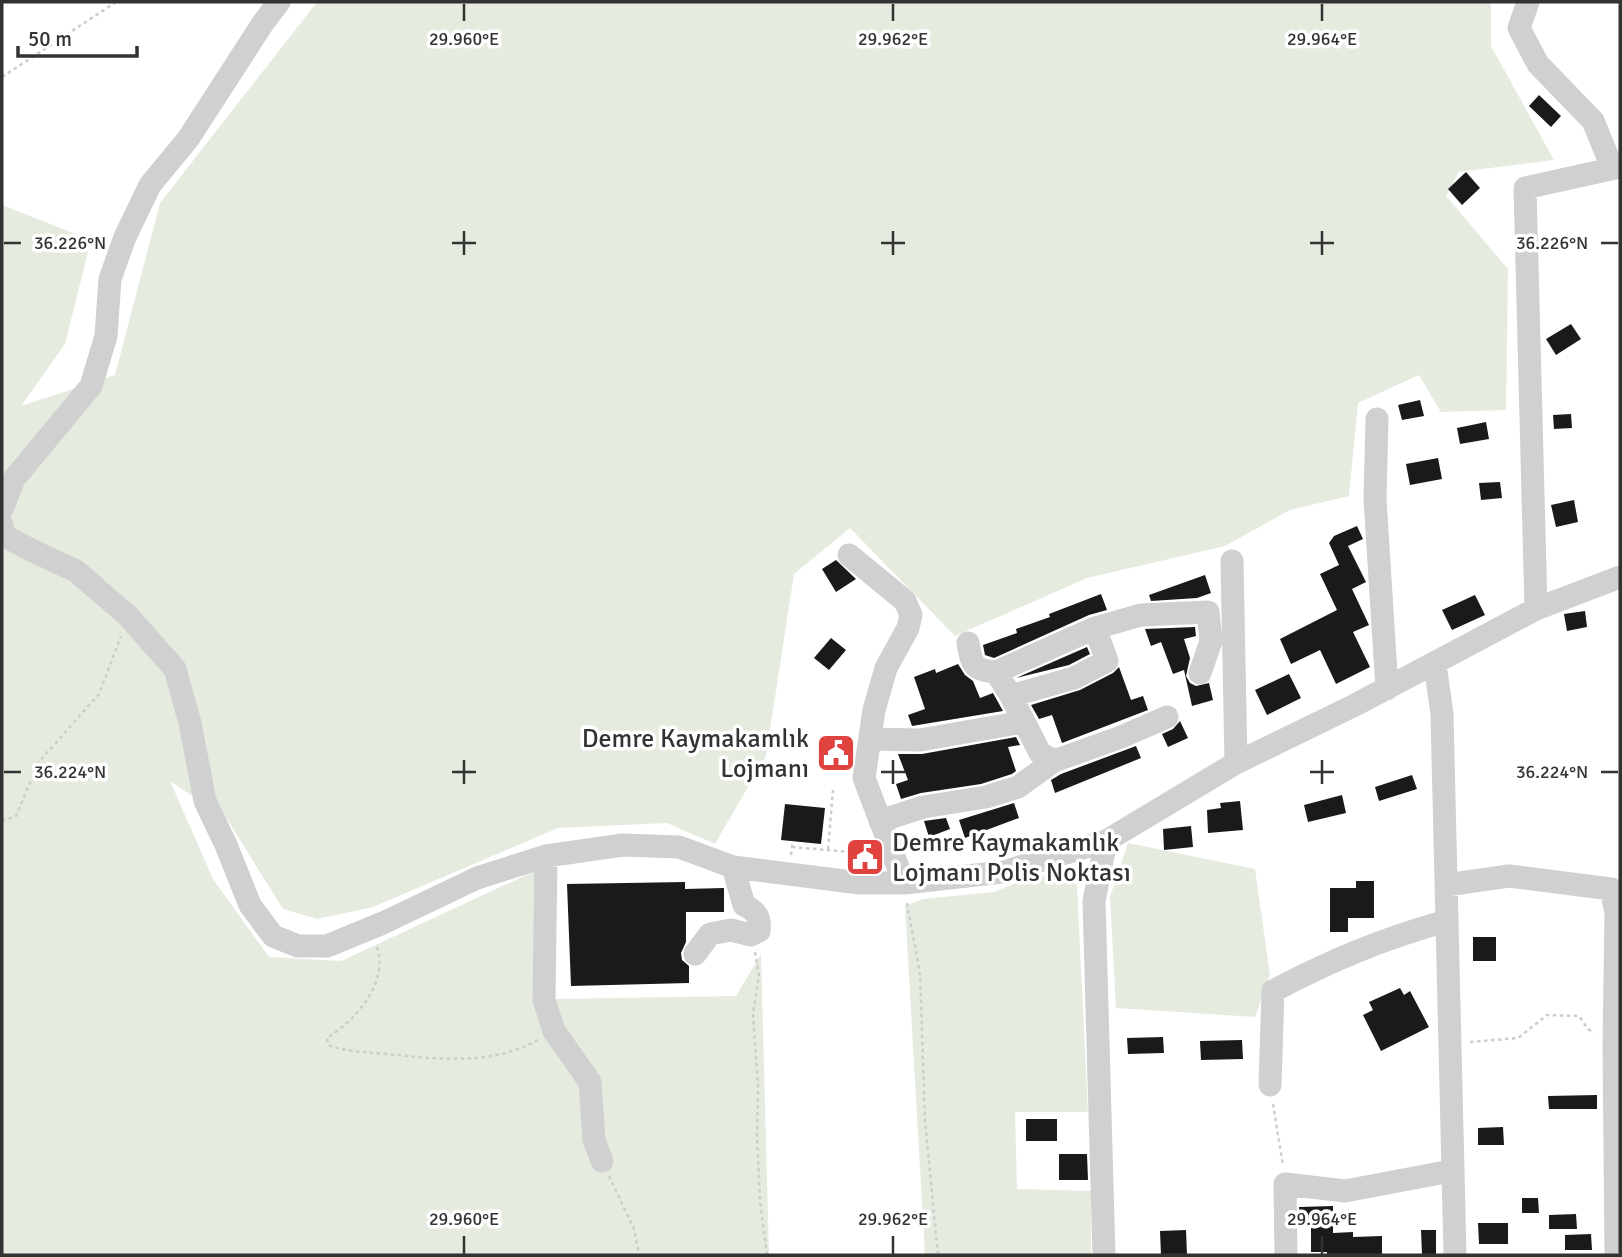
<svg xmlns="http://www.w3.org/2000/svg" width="1622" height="1257" viewBox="0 0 1622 1257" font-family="Signika,sans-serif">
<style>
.green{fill:#e5ecdf}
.building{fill:#1a1a1a}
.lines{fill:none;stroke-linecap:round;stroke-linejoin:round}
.path{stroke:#cdcdcd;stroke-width:2.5;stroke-dasharray:3.5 3.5;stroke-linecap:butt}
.minor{stroke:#d0d0d0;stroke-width:23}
.ticks{fill:none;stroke:#333;stroke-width:2.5}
.labels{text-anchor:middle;stroke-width:7;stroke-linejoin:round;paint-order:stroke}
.poi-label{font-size:26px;fill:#333;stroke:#fff;text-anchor:end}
.ticks-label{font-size:18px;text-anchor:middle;fill:#333;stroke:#fff;stroke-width:7;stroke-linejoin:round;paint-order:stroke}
</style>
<rect width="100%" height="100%" fill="#fff"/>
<path class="green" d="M 317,2 L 1491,2 L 1491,46 L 1554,160 L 1459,172 L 1446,196 L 1508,269 L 1506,410 L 1441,412 L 1419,375 L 1358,403 L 1349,496 L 1290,510 L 1225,546 L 1087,578 L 955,636 L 850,528 L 794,574 L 766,756 L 715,844 L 667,823 L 558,828 L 373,907 L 317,919 L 283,909 L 227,819 L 170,781 L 213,879 L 269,957 L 341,961 L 552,863 L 554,999 L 736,996 L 761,954 L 769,1255 L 2,1255 L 2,205 L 91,240 L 65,344 L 21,406 L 115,375 L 160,203 Z
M 1128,843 L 1255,869 L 1270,975 L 1255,1017 L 1116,1008 L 1110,897 Z
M 1066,875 L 1077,886 L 1088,1112 L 1015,1112 L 1017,1189 L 1091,1191 L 1091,1255 L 925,1255 L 905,906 L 923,899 L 994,892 L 1032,876 Z"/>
<path class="building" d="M 1539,95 L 1561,116 L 1551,127 L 1529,106 Z
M 1466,172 L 1480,188 L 1462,205 L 1448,189 Z
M 1571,324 L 1581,339 L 1556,355 L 1546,339 Z
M 1420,400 L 1424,416 L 1402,420 L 1398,405 Z
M 1571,414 L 1572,428 L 1554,429 L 1553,415 Z
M 1486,422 L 1489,439 L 1460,444 L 1457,428 Z
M 1438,458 L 1442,479 L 1410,485 L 1406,464 Z
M 1500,482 L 1502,498 L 1481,500 L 1479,483 Z
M 1574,500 L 1578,522 L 1556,527 L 1551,505 Z
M 1357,526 L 1363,539 L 1348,546 L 1366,582 L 1352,589 L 1369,625 L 1353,632 L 1370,667 L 1336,684 L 1320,650 L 1291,664 L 1280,639 L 1337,610 L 1320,574 L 1339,565 L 1329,543 L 1334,536 Z
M 836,560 L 856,579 L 836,592 L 822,569 Z
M 1205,575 L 1211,593 L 1197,598 L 1151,601 L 1149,595 Z
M 1101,594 L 1107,610 L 1089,615 L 994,658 L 985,655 L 983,645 L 1017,633 L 1016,629 L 1050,617 L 1049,614 Z
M 1475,595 L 1485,615 L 1452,630 L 1442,610 Z
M 1585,611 L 1587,627 L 1567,631 L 1564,614 Z
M 1195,627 L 1196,636 L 1184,639 L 1190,658 L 1186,676 L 1190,683 L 1196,686 L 1209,683 L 1213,700 L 1192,706 L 1184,670 L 1173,674 L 1161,642 L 1151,646 L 1145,629 Z
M 831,638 L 846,650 L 829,670 L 814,658 Z
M 1087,647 L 1090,654 L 1069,665 L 1016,678 Z
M 958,664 L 965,675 L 973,681 L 980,698 L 993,693 L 1003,711 L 912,726 L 908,715 L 925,709 L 914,677 L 935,669 L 936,673 Z
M 1119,667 L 1131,700 L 1143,696 L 1148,710 L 1062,743 L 1052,715 L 1039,719 L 1031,705 L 1080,690 L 1113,673 Z
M 1289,674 L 1301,698 L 1267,715 L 1255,690 Z
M 1180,721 L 1188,738 L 1168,747 L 1162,734 L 1173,729 Z
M 1016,737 L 1020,745 L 1008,747 L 1016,771 L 1012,774 L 981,784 L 921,793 L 901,799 L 896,784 L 908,780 L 898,754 L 922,754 Z
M 1136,746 L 1141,758 L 1055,793 L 1051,780 L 1061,774 Z
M 1412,775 L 1417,789 L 1379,801 L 1375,787 Z
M 1342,795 L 1346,813 L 1308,822 L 1304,805 Z
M 1240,801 L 1243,830 L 1208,833 L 1207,810 L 1221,808 L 1220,803 Z
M 1014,803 L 1019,818 L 965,838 L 959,820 Z
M 785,804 L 825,808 L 821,844 L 781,840 Z
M 946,818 L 950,829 L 929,837 L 924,821 Z
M 1191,826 L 1193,847 L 1164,850 L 1163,829 Z
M 1356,881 L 1374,881 L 1374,918 L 1348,918 L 1348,932 L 1330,932 L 1330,888 L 1356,888 Z
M 685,882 L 685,889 L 724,888 L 724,912 L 686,912 L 686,942 L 681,953 L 682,960 L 689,966 L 689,983 L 571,986 L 567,884 Z
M 1473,937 L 1496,937 L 1496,961 L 1473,961 Z
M 1400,988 L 1404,995 L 1410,991 L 1429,1027 L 1381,1051 L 1363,1015 L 1373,1010 L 1369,1002 Z
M 1163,1037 L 1164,1053 L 1128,1054 L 1127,1038 Z
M 1242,1040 L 1243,1059 L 1201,1060 L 1200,1041 Z
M 1597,1095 L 1597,1109 L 1549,1109 L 1548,1096 Z
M 1026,1119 L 1057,1119 L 1057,1141 L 1026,1141 Z
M 1503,1127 L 1504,1145 L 1478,1145 L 1478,1128 Z
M 1059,1154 L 1087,1154 L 1088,1180 L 1059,1180 Z
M 1522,1198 L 1538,1198 L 1539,1213 L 1522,1213 Z
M 1333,1206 L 1333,1233 L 1353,1232 L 1353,1237 L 1382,1236 L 1382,1255 L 1327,1255 L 1327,1252 L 1311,1252 L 1311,1221 L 1300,1222 L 1299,1207 Z
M 1576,1214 L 1577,1229 L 1549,1229 L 1549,1215 Z
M 1478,1223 L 1508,1223 L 1508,1244 L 1479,1244 Z
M 1186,1230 L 1187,1255 L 1161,1255 L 1160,1231 Z
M 1421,1230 L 1436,1230 L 1436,1255 L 1422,1255 Z
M 1591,1234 L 1592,1250 L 1565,1250 L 1565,1235 Z"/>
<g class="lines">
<path class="path" d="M 2,77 L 116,2
M 2,821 L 16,816 L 38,763 L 99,694 L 121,636
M 792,847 L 873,854
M 828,849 L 833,790
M 791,855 L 793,841
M 907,903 L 920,974 L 925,1121 L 938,1255
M 377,947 C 389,983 355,1021 327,1038 L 328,1045 C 347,1052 366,1052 387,1054 C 436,1059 492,1066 538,1040
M 755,952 L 759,976 L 753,1013 L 758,1086 L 757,1138 L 760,1201 L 767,1255
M 1470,1042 L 1518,1038 L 1547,1015 L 1579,1016 L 1588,1029 L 1594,1033
M 1273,1104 L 1283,1166
M 609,1176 L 634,1229 L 639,1255"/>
<path class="minor" d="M 1528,2 L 1519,28 L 1538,64 L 1593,121 L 1612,167
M 1377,419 L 1375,499 L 1387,689
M 2,509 L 14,479 L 91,386 L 106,336 L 110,279 L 125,237 L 150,185 L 188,139 L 263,23 L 279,2
M 2,525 L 3,535 L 31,550 L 76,571 L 128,616 L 175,669 L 190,723 L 205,801 L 226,845 L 250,905 L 273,936 L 298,946 L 327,946 L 383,923 L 477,878 L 546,856 L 623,845 L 679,847 L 733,867 L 860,883 L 904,883 L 1003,872 L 1106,841 L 1236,763 L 1355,705 L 1536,609 L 1620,577
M 849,555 L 905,601 L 911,615 L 908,628 L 886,668 L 874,710 L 864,778 L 904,883
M 1232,561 L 1236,763
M 1536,609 L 1525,188 L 1620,167
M 968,643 C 972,664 972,670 996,672
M 1435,664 L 1442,714 L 1455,1255
M 1011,696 L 1074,678 L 1107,661 L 1095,628
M 870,739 L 920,740 L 1023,722
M 1054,761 L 1040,753 L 1011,696 L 996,672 L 1095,628 L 1141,615 L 1208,612 L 1211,641 L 1200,673
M 880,821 L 923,807 L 986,797 L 1018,787 L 1054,761 L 1121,737 L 1167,717
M 546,856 L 544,1000 L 554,1031 L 590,1082 L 594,1140 L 602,1161
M 1446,885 L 1509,876 L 1611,889 L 1616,913 L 1614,1045 L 1616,1255
M 695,954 L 710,934 L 731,930 L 751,935 L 759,931 C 761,917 756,911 744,905 L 733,867
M 1270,1085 L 1273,991 C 1332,960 1382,939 1446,921
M 1104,1255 L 1094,901 L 1106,841
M 1286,1255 L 1285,1184 L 1345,1191 L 1451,1171"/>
</g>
<path class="ticks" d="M 464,4 L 464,21M 893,4 L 893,21M 1322,4 L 1322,21M 464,231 L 464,255M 893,231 L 893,255M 1322,231 L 1322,255M 4,243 L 21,243M 452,243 L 476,243M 881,243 L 905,243M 1310,243 L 1334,243M 1601,243 L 1618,243M 464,760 L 464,784M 893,760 L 893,784M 1322,760 L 1322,784M 4,772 L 21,772M 452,772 L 476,772M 881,772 L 905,772M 1310,772 L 1334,772M 1601,772 L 1618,772M 464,1236 L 464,1254M 893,1236 L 893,1254M 1322,1236 L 1322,1254"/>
<defs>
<g id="civic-square" transform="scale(2.0125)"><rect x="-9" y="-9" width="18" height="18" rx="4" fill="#e0433f" stroke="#fff"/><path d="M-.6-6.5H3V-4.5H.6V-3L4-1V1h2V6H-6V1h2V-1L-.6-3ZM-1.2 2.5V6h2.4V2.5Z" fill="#fff"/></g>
</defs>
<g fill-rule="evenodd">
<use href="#civic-square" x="836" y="753"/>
<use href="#civic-square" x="865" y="857"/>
</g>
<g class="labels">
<g class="poi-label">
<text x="809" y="747">Demre Kaymakamlık<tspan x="809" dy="30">Lojmanı</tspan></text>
<text x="892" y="851" text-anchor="start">Demre Kaymakamlık<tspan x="892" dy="30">Lojmanı Polis Noktası</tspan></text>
</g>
</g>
<g class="ticks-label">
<text x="464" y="45">29.960°E</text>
<text x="893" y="45">29.962°E</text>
<text x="1322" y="45">29.964°E</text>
<text x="70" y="249">36.226°N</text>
<text x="1552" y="249">36.226°N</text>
<text x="70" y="778">36.224°N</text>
<text x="1552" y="778">36.224°N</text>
<text x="464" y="1225">29.960°E</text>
<text x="893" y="1225">29.962°E</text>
<text x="1322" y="1225">29.964°E</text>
</g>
<rect width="1622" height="1257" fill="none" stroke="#333333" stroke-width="7"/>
<path d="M18 46v10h119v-10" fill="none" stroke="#333333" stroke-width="3.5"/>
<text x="28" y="46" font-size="21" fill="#333333" stroke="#ffffff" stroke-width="5" paint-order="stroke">50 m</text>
</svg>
